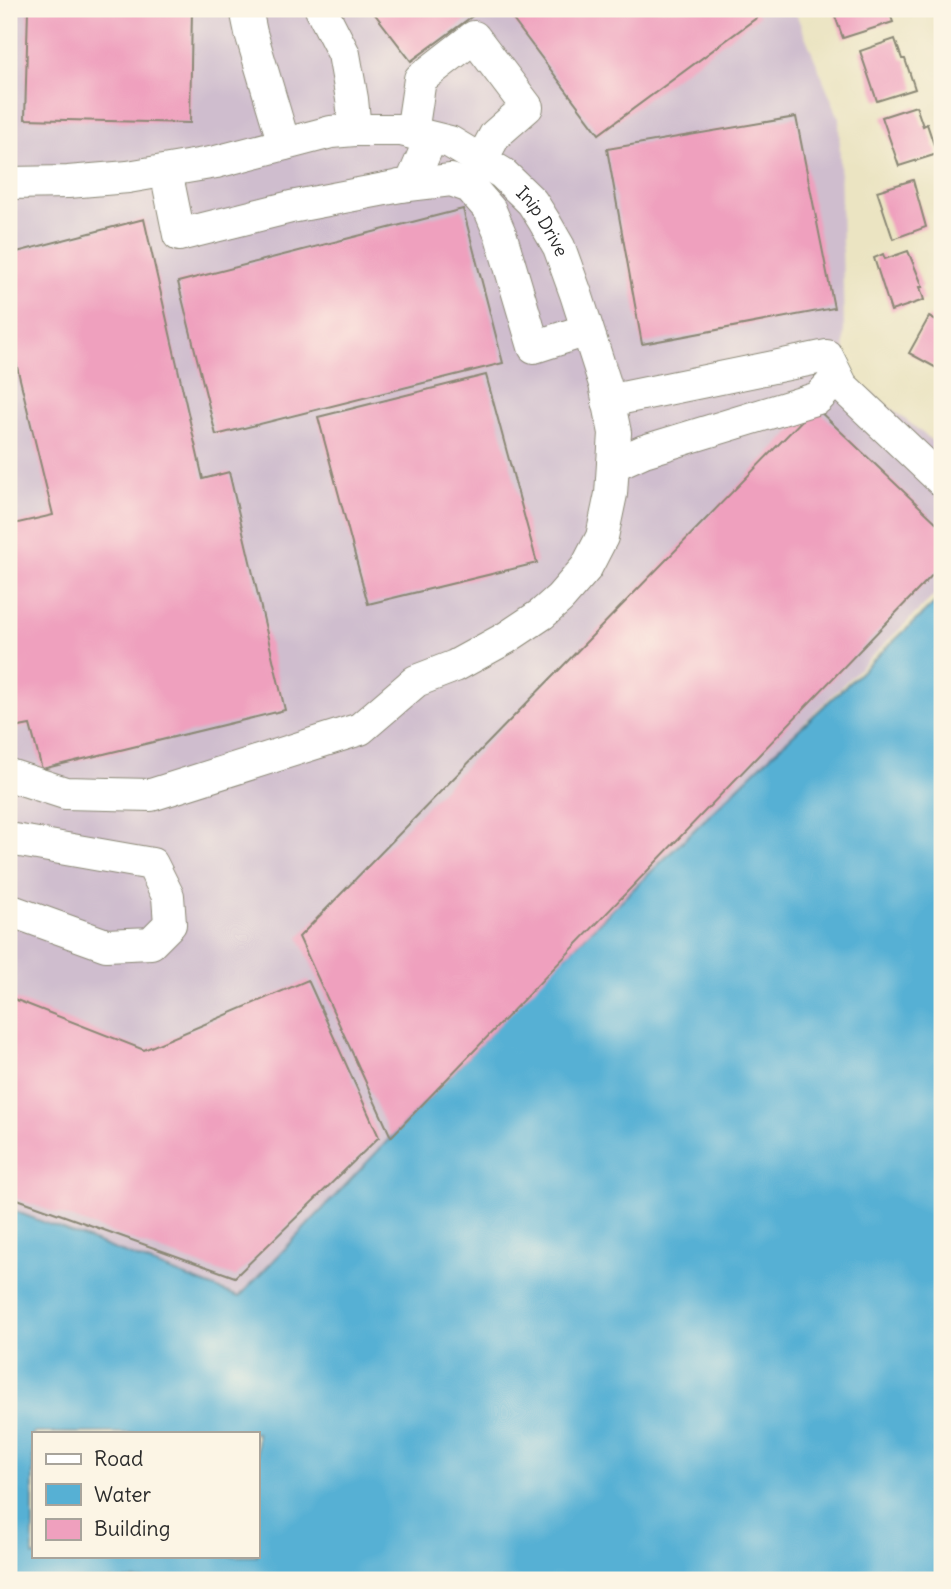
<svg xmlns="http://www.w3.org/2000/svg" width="951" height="1589" viewBox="0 0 951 1589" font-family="Delius,sans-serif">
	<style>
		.industrial { fill: #cfbdce }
		.water { fill: #56b0d4; stroke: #406e80; stroke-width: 2; fill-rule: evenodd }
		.building { fill: #efa0be }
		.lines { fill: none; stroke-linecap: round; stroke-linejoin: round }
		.minor-casing { stroke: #8b8876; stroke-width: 34 }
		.minor { stroke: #fff; stroke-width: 32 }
		.labels { text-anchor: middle; stroke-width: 6; stroke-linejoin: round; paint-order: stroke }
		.street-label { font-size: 18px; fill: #2b2b2b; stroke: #fcf5e5 }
	</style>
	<rect width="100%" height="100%" fill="#fcf5e5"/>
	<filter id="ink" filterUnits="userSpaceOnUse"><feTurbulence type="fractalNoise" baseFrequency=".0143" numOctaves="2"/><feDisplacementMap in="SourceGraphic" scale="14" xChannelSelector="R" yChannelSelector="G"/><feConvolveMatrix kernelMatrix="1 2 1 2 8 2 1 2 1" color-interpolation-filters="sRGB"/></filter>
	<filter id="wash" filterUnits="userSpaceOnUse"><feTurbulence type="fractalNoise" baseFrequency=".00686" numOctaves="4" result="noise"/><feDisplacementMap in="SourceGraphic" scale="28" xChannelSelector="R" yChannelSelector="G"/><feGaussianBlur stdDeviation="1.57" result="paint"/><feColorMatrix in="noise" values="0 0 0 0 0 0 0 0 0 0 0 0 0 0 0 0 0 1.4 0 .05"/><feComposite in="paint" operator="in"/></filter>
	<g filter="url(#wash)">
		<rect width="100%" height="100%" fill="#ebe4c2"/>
		<path class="industrial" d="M9,9H794L839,118L845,371L942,449V588L548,972L239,1297L9,1209Z"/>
		<path class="water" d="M942,596V1580H9V1209L239,1297L548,972L767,759ZM33,1433H257V1556H33Z"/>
		<g id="blocks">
			<path class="building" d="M28,9H192L190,123L25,119Z
				M371,9H482L411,61Z
				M505,9H753L759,16L599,134Z
				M836,9H888L893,22L843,38L835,16L838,15Z
				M895,39L902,59H905L915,89L877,101L860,51Z
				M916,106L923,126L927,124L937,154L899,166L882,117Z
				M796,117L834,308L642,344L607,149Z
				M913,180L926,227L893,239L877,191Z
				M463,209L503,363L216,435L178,282Z
				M144,219L203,479L229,472L285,710L42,769L30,725L9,729V525L53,515L9,334V254Z
				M908,251L923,287H920L924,300L891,311L874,258L883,254L885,259Z
				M929,317L942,324V371L909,353Z
				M486,375L537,563L368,604L318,417Z
				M815,407L942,528V565L391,1137L299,937Z
				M308,980L379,1137L235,1277L9,1196V997L144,1050Z"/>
		</g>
	</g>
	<g filter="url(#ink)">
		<use href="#blocks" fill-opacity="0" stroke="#8b8876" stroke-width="2"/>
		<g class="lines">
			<defs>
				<g id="minor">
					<path d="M246,9L251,33L284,144"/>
					<path d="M321,9L344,54L352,99L355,130"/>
					<path d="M412,133L420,79L474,37L527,107L495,135L481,161"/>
					<path d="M166,171L179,235L291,207L411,184L431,138"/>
					<path id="s1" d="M9,183L68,182L128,177L216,162L331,132L355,130H401L450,142L502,173L532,202L544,221L559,247L576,294L605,384L615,433L611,494L602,537L586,568L560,598L542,614L506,638L455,666L416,681L360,729L151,795L65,793L9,775"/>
					<path d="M400,186L451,180L470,187L490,210L501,236L534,347L587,330"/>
					<path d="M608,401L827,356L842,386L942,481"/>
					<path d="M613,465L644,451L818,398L837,378"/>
					<path d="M9,839L152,864L168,896L170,924L151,943L106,945L9,910"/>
				</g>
			</defs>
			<use href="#minor" class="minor-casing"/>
			<use href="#minor" class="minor"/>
		</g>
	</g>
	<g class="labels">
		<g class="street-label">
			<text dy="6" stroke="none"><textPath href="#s1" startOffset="572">Inip Drive</textPath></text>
		</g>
	</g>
	<rect width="951" height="1589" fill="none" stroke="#fcf5e5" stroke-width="35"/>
	<rect x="32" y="1432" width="228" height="126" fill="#fcf5e5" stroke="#a8a49b" stroke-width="2"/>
	<rect x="46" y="1454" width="35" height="10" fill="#ffffff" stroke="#a8a49b" stroke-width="2"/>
	<text x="94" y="1466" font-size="21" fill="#2b2b2b">Road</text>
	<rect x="46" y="1484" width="35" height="21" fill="#56b0d4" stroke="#a8a49b" stroke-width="2"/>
	<text x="94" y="1502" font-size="21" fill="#2b2b2b">Water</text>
	<rect x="46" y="1519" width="35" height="21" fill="#efa0be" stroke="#a8a49b" stroke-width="2"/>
	<text x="94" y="1536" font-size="21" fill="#2b2b2b">Building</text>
</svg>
